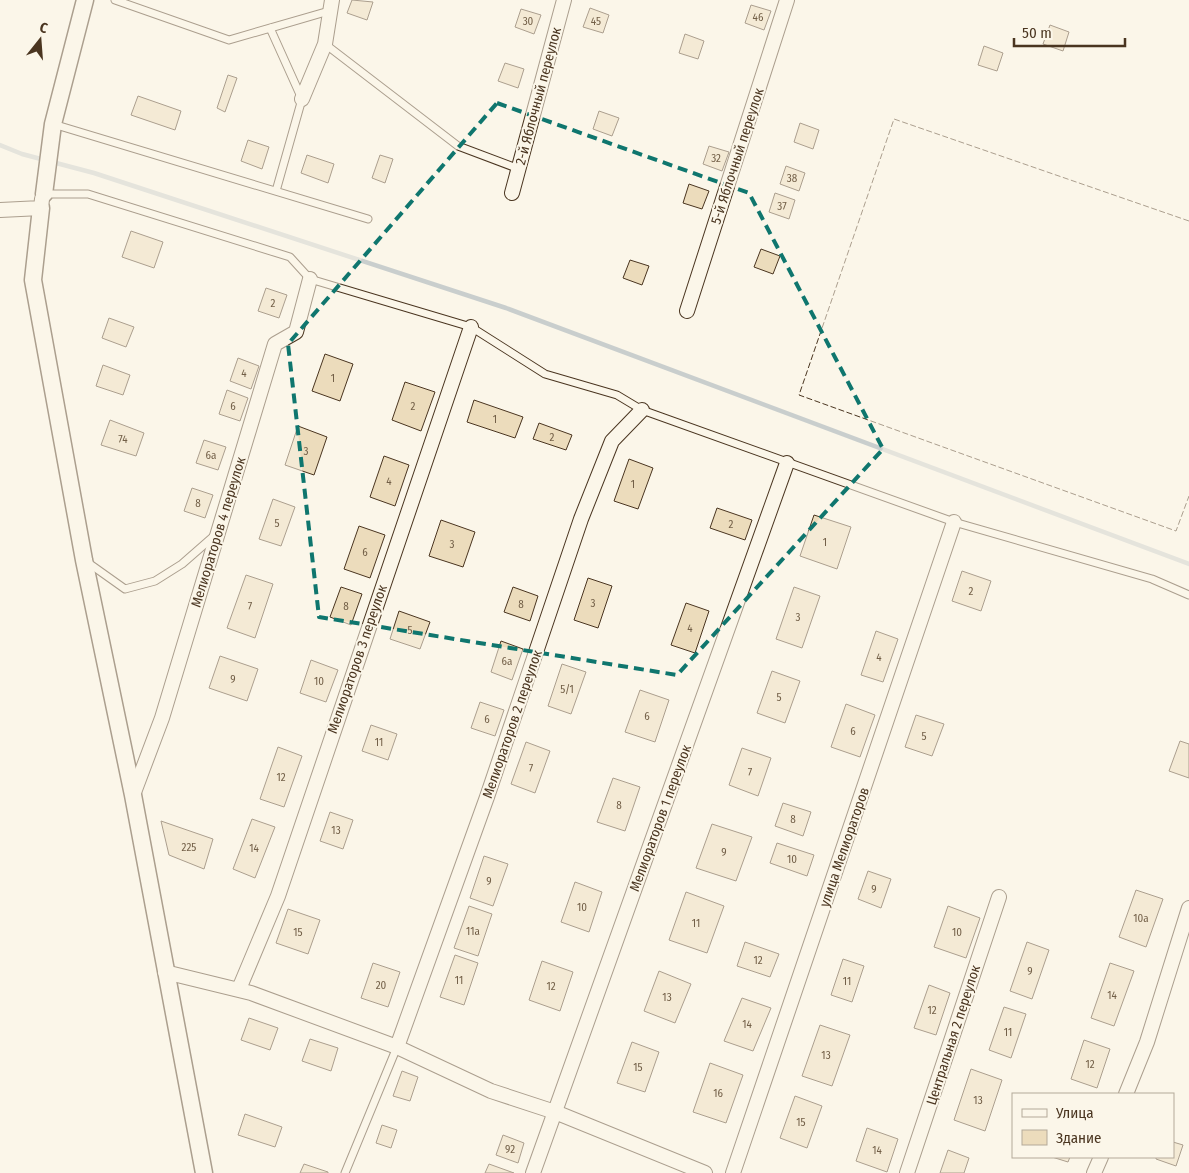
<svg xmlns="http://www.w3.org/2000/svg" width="1189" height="1173" viewBox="0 0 1189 1173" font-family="'Fira Sans Condensed',sans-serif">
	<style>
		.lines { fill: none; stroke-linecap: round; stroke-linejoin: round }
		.stream { stroke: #c9cecd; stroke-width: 4.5 }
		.building { fill: #ecdcbc; stroke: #4a3520 }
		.service-casing { stroke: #4a3520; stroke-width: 9 }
		.minor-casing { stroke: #4a3520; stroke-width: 16 }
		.tertiary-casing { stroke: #4a3520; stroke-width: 19 }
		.service { stroke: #fbf6e9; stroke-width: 7 }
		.minor { stroke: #fbf6e9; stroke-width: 14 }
		.tertiary { stroke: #fbf6e9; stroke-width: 16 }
		.fence { stroke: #4a3520; stroke-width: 1; stroke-dasharray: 6 2.5; stroke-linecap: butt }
		.marked { fill: none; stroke: #0f766e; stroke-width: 4; stroke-dasharray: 10 6; stroke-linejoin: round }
		.labels { text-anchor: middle; stroke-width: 4; stroke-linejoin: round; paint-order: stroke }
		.number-label { font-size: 11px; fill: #725f47 }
		.street-label { font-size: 14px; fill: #4a3520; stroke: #fbf6e9 }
	</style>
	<rect width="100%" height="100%" fill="#fbf6e9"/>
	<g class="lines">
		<path class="stream" d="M0,145L22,154L94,173L506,308L1189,564"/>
	</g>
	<path class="building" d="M352,0L373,2L367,20L347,13Z
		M751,5L771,11L764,30L745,23Z
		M590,8L609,15L603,33L583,27Z
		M521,9L541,15L534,34L515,27Z
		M1050,25L1069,32L1063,51L1043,44Z
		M685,34L704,41L698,59L679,53Z
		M984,46L1003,53L997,71L978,65Z
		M505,63L524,69L518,88L498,81Z
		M228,75L237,78L225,112L217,108Z
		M138,96L181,111L175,130L131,115Z
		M599,111L619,118L612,136L593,129Z
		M800,123L819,130L813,149L794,142Z
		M248,140L269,147L262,169L241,161Z
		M709,146L729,152L722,171L703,164Z
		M307,155L334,164L328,183L301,173Z
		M380,155L393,159L385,183L372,178Z
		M786,166L805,173L799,191L780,184Z
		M689,184L709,191L702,209L683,203Z
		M775,193L795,200L789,219L769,212Z
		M131,231L163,242L154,268L122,257Z
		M761,249L780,256L773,274L754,267Z
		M630,260L649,266L642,285L623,278Z
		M266,288L287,295L279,318L258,311Z
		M109,318L134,327L126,347L102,338Z
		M325,354L353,364L340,401L312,391Z
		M238,358L259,366L251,389L230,381Z
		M103,365L130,375L123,395L96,386Z
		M405,382L435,392L421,431L392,420Z
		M227,390L248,398L240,421L219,414Z
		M474,400L523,417L515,438L467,422Z
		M110,420L144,433L136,456L101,445Z
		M539,423L572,435L566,450L533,439Z
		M298,426L327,437L314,475L285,465Z
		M204,440L226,447L218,470L196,463Z
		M384,456L409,465L395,506L370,497Z
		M629,459L653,468L638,509L614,501Z
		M192,488L213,495L205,518L184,511Z
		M273,499L295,507L281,546L259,539Z
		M717,508L752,520L745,540L710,528Z
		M814,515L851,527L837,569L800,556Z
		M441,520L475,532L463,567L429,556Z
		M359,526L385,535L370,578L344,569Z
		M962,571L991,581L981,611L952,601Z
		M246,575L273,584L255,638L227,628Z
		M588,578L612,586L598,628L574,620Z
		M341,587L362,594L351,625L330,617Z
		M513,587L538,596L530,621L504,612Z
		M794,587L820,596L802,648L776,639Z
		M686,603L709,611L695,653L671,645Z
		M399,611L430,622L420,649L390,639Z
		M876,631L898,639L883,682L861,675Z
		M501,641L523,649L512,680L491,672Z
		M220,656L258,669L247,701L209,688Z
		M311,660L338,670L326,702L300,693Z
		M562,664L586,672L571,714L548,706Z
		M772,671L800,681L785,723L757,713Z
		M640,690L669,700L655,742L625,732Z
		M480,702L504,710L495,736L471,728Z
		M846,704L875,715L860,757L831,747Z
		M916,715L944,724L932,756L905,747Z
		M371,725L397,734L388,760L362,751Z
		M1180,741L1189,744V778L1169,771Z
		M526,742L550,751L535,793L511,784Z
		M278,747L302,756L284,807L260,799Z
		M742,748L771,758L758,796L729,785Z
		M613,778L640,787L625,831L597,822Z
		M783,803L811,812L803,836L775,826Z
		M330,812L353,820L343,849L320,841Z
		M252,819L275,827L255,878L233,869Z
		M161,821L213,839L204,869L169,855Z
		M712,824L752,837L736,881L696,868Z
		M777,843L814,855L807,876L770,863Z
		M484,856L508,864L493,906L470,898Z
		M868,871L891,879L881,908L858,899Z
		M575,882L602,892L589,932L561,922Z
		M1136,890L1163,899L1146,947L1119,937Z
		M686,892L724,906L707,953L669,940Z
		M469,906L492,914L478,956L454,948Z
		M948,906L980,918L966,958L934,947Z
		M288,909L320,920L308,954L276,943Z
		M745,942L779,954L770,977L737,966Z
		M1027,942L1049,950L1032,999L1010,991Z
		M455,955L478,963L464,1005L440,997Z
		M843,959L864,966L852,1002L831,995Z
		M542,961L573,972L560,1011L529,1000Z
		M373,963L400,972L388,1007L361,998Z
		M1110,963L1134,971L1114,1026L1091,1018Z
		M659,971L691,984L675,1023L644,1011Z
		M929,985L950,993L936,1035L914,1028Z
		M742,998L771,1008L753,1051L724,1041Z
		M1004,1007L1026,1014L1011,1058L989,1050Z
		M249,1018L278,1028L270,1050L241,1040Z
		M820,1025L850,1035L832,1086L802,1076Z
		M310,1039L338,1048L331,1071L302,1061Z
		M1084,1040L1110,1049L1097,1088L1071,1079Z
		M632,1042L659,1052L645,1092L617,1083Z
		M710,1063L743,1075L726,1123L693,1112Z
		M971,1069L1002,1080L985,1131L954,1120Z
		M402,1071L418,1077L410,1101L393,1096Z
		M795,1096L822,1106L807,1148L780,1138Z
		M245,1114L282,1127L275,1147L238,1135Z
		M382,1125L397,1130L391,1148L376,1143Z
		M867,1128L898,1139L887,1172L856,1161Z
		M503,1135L524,1143L518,1163L496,1155Z
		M1173,1142L1183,1145L1176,1166L1156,1159V1157H1173Z
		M948,1150L969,1158L964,1173H940Z
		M1052,1157H1070L1068,1162Z
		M304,1164L328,1172V1173H300Z
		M489,1164L514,1173H485Z"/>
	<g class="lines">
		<defs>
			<path id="service" d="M115,0L229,40L329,11
				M270,28L302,99L276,191
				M325,44L458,146L519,169
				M53,124L368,219
				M45,194H88L290,257L310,279L471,327L545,374L617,395L642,410L954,522L1152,579L1189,595
				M87,562L125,589L155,581L182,564L214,536
				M345,1173L397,1047"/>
			<path id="minor" d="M302,99L325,44L332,0
				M512,193L564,0
				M0,210L41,208L42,199
				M687,311L787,0
				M133,795L162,718L275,344L296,332L310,279
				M165,972L251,993L397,1047L491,1091L555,1112L705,1173
				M239,989L278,896L471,327
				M397,1047L487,797L581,519L612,441L642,410
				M1126,1094L1147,1042L1189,908
				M533,1173L787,463
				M733,1173L954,522
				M907,1173L999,897
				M1094,1173L1101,1157"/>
			<path id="tertiary" d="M44,194L53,124L85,0
				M41,208L33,280L84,560L133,795L204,1173"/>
		</defs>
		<use href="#service" class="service-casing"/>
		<use href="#minor" class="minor-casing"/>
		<use href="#tertiary" class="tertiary-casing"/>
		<use href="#service" class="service"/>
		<use href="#minor" class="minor"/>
		<use href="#tertiary" class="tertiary"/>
		<path class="fence" d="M1189,221L894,119L799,395L1176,531L1189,496"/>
	</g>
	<path d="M0 0H1189V1173H0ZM497,103L749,193L883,449L677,675L319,617L288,344Z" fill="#fbf6e9" fill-opacity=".55" fill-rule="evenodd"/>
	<path class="marked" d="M497,103L749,193L883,449L677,675L319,617L288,344Z"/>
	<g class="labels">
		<g class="number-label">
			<text x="758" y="21">46</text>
			<text x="528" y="25">30</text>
			<text x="596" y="25">45</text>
			<text x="716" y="162">32</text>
			<text x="792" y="182">38</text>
			<text x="782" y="210">37</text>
			<text x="273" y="307">2</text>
			<text x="244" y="377">4</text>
			<text x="333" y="382">1</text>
			<text x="233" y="410">6</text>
			<text x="413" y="410">2</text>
			<text x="495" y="423">1</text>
			<text x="552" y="441">2</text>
			<text x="123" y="443">74</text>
			<text x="306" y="455">3</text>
			<text x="211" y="459">6а</text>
			<text x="389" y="485">4</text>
			<text x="633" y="488">1</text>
			<text x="198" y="507">8</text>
			<text x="277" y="527">5</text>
			<text x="731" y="528">2</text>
			<text x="825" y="546">1</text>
			<text x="452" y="548">3</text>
			<text x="365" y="556">6</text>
			<text x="971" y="595">2</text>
			<text x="593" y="607">3</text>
			<text x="521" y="608">8</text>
			<text x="250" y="610">7</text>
			<text x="346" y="610">8</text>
			<text x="798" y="621">3</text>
			<text x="690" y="632">4</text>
			<text x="410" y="634">5</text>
			<text x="879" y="661">4</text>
			<text x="507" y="665">6а</text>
			<text x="233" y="683">9</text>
			<text x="319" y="685">10</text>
			<text x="567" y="693">5/1</text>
			<text x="779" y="701">5</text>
			<text x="647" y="720">6</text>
			<text x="487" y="723">6</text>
			<text x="853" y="735">6</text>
			<text x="924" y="740">5</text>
			<text x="379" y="746">11</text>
			<text x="531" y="772">7</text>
			<text x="750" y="776">7</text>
			<text x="281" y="781">12</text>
			<text x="619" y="809">8</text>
			<text x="793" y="823">8</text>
			<text x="336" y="834">13</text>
			<text x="189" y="851">225</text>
			<text x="254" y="852">14</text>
			<text x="724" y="856">9</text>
			<text x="792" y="863">10</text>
			<text x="489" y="885">9</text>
			<text x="874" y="893">9</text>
			<text x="582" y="911">10</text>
			<text x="1141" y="922">10а</text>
			<text x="696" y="927">11</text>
			<text x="473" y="935">11а</text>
			<text x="298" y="936">15</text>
			<text x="957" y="936">10</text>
			<text x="758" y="964">12</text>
			<text x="1030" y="975">9</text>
			<text x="459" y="984">11</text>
			<text x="847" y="985">11</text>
			<text x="381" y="989">20</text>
			<text x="551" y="990">12</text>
			<text x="1112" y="999">14</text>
			<text x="667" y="1001">13</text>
			<text x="932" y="1014">12</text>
			<text x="747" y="1028">14</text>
			<text x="1008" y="1036">11</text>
			<text x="826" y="1059">13</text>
			<text x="1090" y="1068">12</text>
			<text x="638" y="1071">15</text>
			<text x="718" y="1097">16</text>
			<text x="978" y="1104">13</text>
			<text x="801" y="1126">15</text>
			<text x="510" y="1153">92</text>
			<text x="877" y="1154">14</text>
		</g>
		<g class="street-label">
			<text transform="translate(538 96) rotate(-75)" y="5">2-й Яблочный переулок</text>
			<text transform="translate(737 156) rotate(-72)" y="5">5-й Яблочный переулок</text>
			<text transform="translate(218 532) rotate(-73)" y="5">Мелиораторов 4 переулок</text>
			<text transform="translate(357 659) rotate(-71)" y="5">Мелиораторов 3 переулок</text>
			<text transform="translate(512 724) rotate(-71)" y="5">Мелиораторов 2 переулок</text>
			<text transform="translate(660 818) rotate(-70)" y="5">Мелиораторов 1 переулок</text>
			<text transform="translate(844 847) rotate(-71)" y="5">улица Мелиораторов</text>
			<text transform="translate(953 1035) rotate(-72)" y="5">Центральная 2 переулок</text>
		</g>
	</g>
	<rect x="1012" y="1093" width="162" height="65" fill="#fbf6e9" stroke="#b4a999"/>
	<rect x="1022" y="1109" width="25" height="8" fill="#fbf6e9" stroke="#b4a999"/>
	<text x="1056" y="1118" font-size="15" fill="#4a3520">Улица</text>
	<rect x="1022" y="1130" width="25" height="15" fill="#ecdcbc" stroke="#b4a999"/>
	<text x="1056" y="1143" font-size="15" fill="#4a3520">Здание</text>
	<g transform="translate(40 40) rotate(17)" stroke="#fbf6e9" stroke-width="4" paint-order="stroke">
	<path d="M0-4L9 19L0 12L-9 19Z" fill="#4a3520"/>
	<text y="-8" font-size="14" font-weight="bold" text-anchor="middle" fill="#4a3520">С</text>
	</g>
	<path d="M1014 38v8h111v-8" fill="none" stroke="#4a3520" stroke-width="2.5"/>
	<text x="1022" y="38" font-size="15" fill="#4a3520" stroke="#fbf6e9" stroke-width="4" paint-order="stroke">50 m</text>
</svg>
